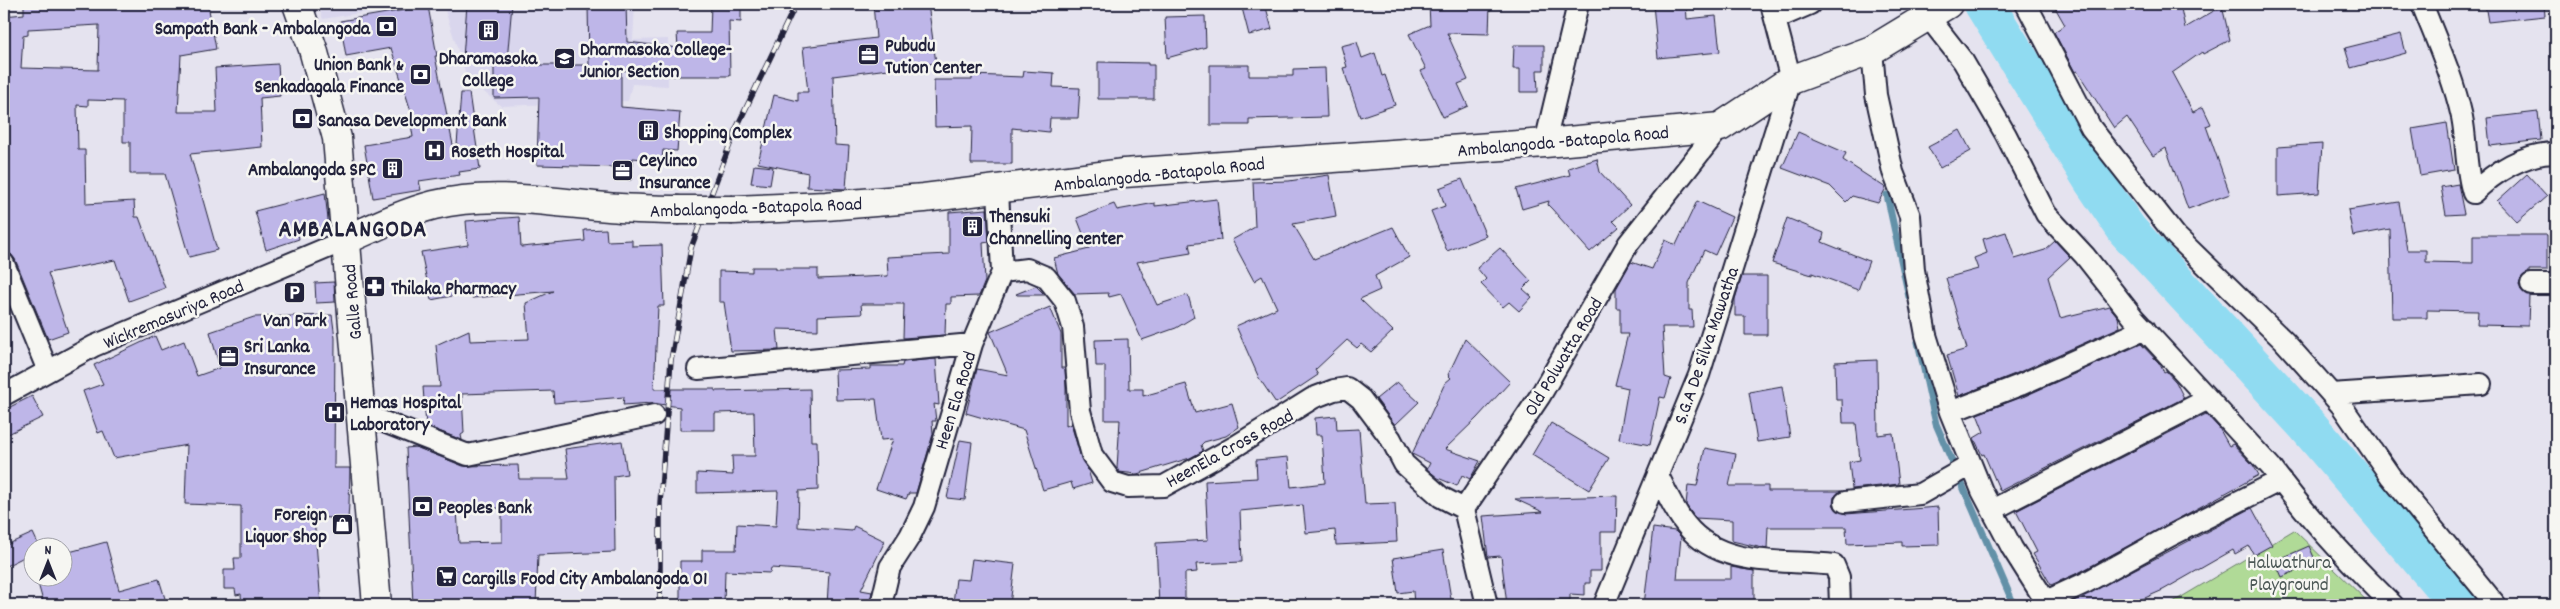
<svg xmlns="http://www.w3.org/2000/svg" width="2560" height="609" viewBox="0 0 2560 609" font-family="Dekko,sans-serif">
	<style>
		.built { fill: #d9d6ed }
		.green { fill: #b0da97; stroke: #697e69 }
		.lines { fill: none; stroke-linecap: round; stroke-linejoin: round }
		.stream { stroke: #6491a8; stroke-width: 7 }
		.river { stroke: #90dbf1; stroke-width: 40 }
		.building { fill: #beb6e8; stroke: #22223b; fill-rule: evenodd }
		.street-casing { stroke: #22223b; stroke-width: 24 }
		.secondary-casing { stroke: #22223b; stroke-width: 31 }
		.highway-casing { stroke: #22223b; stroke-width: 31 }
		.street { stroke: #f6f6f2; stroke-width: 20 }
		.secondary { stroke: #f6f6f2; stroke-width: 28 }
		.highway { stroke: #f6f6f2; stroke-width: 28 }
		.rail-casing { stroke: #22223b; stroke-width: 5.5 }
		.rail { stroke: #f6f6f2; stroke-width: 4; stroke-dasharray: 11; stroke-linecap: butt }
		.secondary-bridge-casing { stroke: #22223b; stroke-width: 31; stroke-linecap: butt }
		.secondary-bridge { stroke: #f6f6f2; stroke-width: 28 }
		.labels { text-anchor: middle; stroke-width: 5; stroke-linejoin: round; paint-order: stroke }
		.poi-label { font-size: 19px; font-weight: bold; fill: #22223b; stroke: #f6f6f2; text-anchor: start }
		.street-label { font-size: 19px; fill: #22223b; stroke: #f6f6f2 }
		.park-label { font-size: 19px; fill: #4d5957; stroke: #f6f6f2 }
		.district-label { font-size: 24px; font-weight: bold; letter-spacing: 1px; fill: #22223b; stroke: #f6f6f2 }
	</style>
	<rect width="100%" height="100%" fill="#e5e3ef"/>
	<filter id="ink" filterUnits="userSpaceOnUse"><feTurbulence type="fractalNoise" baseFrequency=".02" numOctaves="2"/><feDisplacementMap in="SourceGraphic" scale="10" xChannelSelector="R" yChannelSelector="G"/><feConvolveMatrix kernelMatrix="1 2 1 2 8 2 1 2 1" color-interpolation-filters="sRGB"/></filter>
	<g filter="url(#ink)">
		<path class="built" d="M317,4H415L323,19Z
			M443,4H635L633,40L668,39V86L632,84L628,101L501,106L467,78Z"/>
		<path class="green" d="M2294,530L2371,605H2168Z"/>
		<g class="lines">
			<path class="stream" d="M1887,195L1909,297
				M1918,342L1936,424L2014,605"/>
			<path class="river" d="M1984,4L2093,180L2127,230L2307,425L2460,605"/>
		</g>
		<path class="building" d="M24,4H208L216,49L181,55L178,112H217L215,68L278,64L280,96L260,98L262,147L190,154L217,250L189,257L165,174H130V142H123V101L88,100V106L77,105L78,150H85L86,204L134,201L135,217H139L165,288L129,301L115,260L48,273L68,332L48,339L15,259L11,254L4,252V16L24,14ZM99,25L98,70L21,68L23,36L28,35V29Z
			M467,4H512L507,61L463,58Z
			M588,4H626L627,42L678,48L677,33H710L711,4H741V22L729,21L730,76H672L621,70V107L680,112L677,151L663,150L662,161L633,158L631,180L614,178L615,167L537,165L539,97L494,98V65H589Z
			M873,4H928L936,63L833,76L835,145L849,146L846,189L807,187L808,173L758,163L774,95L798,101V92H808L803,47L876,38Z
			M1241,4H1265L1272,29L1249,35Z
			M1429,4H1490L1489,34L1447,33L1468,80L1458,84L1468,106L1443,117L1421,71L1426,69L1409,34L1430,25Z
			M1653,4H1686L1687,19L1716,16L1720,52L1658,58Z
			M2053,4H2180L2185,28L2222,6L2230,40L2203,54L2202,52L2172,73L2193,112L2203,107L2211,124L2206,126L2230,194L2188,209L2166,148L2153,156L2127,117L2114,128L2077,71L2075,72L2054,32L2065,25Z
			M2485,4H2544L2545,16L2488,22Z
			M428,6L437,56H435L453,145H457L461,93H469L480,169L459,172L460,175L419,181L421,190L373,198L364,145L413,137L411,124H415L391,48L346,56L340,21Z
			M1205,16L1206,47L1167,58L1165,17Z
			M2401,34L2406,53L2351,68L2345,48Z
			M1357,42L1362,58L1375,53L1382,76L1385,75L1395,105L1360,117L1343,68L1347,67L1341,46Z
			M1514,45H1544V70H1537L1538,92H1520V69H1513Z
			M1098,62L1148,63V65H1154V99H1098Z
			M1210,65H1249V76H1293V69L1325,68L1327,117L1249,119V125H1210Z
			M1024,71L1054,73L1053,87L1080,88L1078,118H1050L1049,132L1012,128V164H971L972,126L935,127L934,80H972V75L1023,77Z
			M2538,112L2541,140L2490,146L2487,118Z
			M2447,123L2454,170L2420,176L2412,129Z
			M1960,130L1971,151L1940,168L1928,147Z
			M1798,132L1846,153L1843,160L1886,188L1878,203L1852,196L1846,202L1830,186L1782,168Z
			M2322,144L2319,193L2278,196V147Z
			M1597,159L1600,172L1630,205L1613,221L1619,227L1590,252L1552,209L1548,205L1549,201L1522,209L1516,189L1570,175L1568,168Z
			M754,165L773,167L770,185L751,183Z
			M2527,174L2547,196L2517,222L2497,201Z
			M1329,175L1336,216L1293,224L1314,259L1393,227L1409,257L1375,276L1380,290L1360,299L1393,331L1371,352L1361,344L1357,348L1347,340L1315,370L1318,375L1276,403L1259,378L1236,326L1277,308L1262,276L1254,281L1232,240L1255,227L1253,182L1289,181Z
			M1462,179L1486,236L1447,251L1431,211L1445,206L1439,188Z
			M2458,184L2464,214L2446,215L2441,187Z
			M325,193L329,228L298,234L299,239L266,250L255,211Z
			M1217,199L1221,240L1189,244L1191,253L1137,262L1157,305L1188,295L1194,317L1176,328L1142,340L1121,294L1109,297L1108,293L1075,294L1058,274L1054,258L1089,249L1077,218L1114,204L1117,210L1155,203V206Z
			M1697,201L1732,217L1715,255L1704,250L1689,283V310H1692L1693,327H1662L1665,377L1671,379L1665,398L1660,397L1650,445L1619,439L1628,388L1615,385L1628,334H1620V308H1616V289L1631,262L1652,269L1665,240L1676,245Z
			M2399,202L2407,250H2426V262L2473,263V235H2547V270H2529V273L2521,278L2519,284L2521,290L2529,295L2528,326L2477,325L2478,311L2427,310V318H2392L2390,229L2353,236L2348,210Z
			M987,209L989,242L983,243L985,281L979,296L951,297V304H946L945,335L903,338L904,304H861L862,314L818,316V330L777,329L779,350L731,351L724,302H719V271L752,272V267H776V269H818V279L888,276L887,257L949,254V212Z
			M519,217L521,247L585,241L584,230L606,229L607,241L632,240V246L662,245L664,306H658L654,389H715V391L810,389L811,441H817L818,490L799,491L798,527L852,531L854,526L885,541L861,590L872,592L869,605H827L829,572L771,568L770,573L725,571L724,604H680V561H702V550H736L737,524L776,526L778,491L697,493V473L733,475L732,456H755L754,412L715,413V430H680V407L652,403L623,405L624,397L554,403L553,391L462,394L464,433L461,435L462,440L426,426L423,387H440L436,345L469,330L470,341L529,339L526,303L553,291L472,298V292L431,300L421,252L468,245L466,221Z
			M1787,218L1824,233L1822,242L1869,261L1858,290L1812,273V275L1772,263Z
			M2006,232L2015,259L2045,250L2055,241L2070,257L2048,277L2060,318L2109,306L2118,317L2120,327L2015,374L1959,396L1947,355L1967,349L1946,278L1978,269L1974,258L1987,253L1983,239Z
			M1500,248L1531,281L1523,289L1532,297L1519,311L1509,302L1503,307L1481,284L1486,279L1477,268Z
			M1742,276H1767V335H1745V316H1735V299Z
			M334,282L335,302L316,303L315,283Z
			M1036,286L1045,295H1017L1016,294Z
			M1050,307L1061,334V368H1065L1066,389V426L1071,424L1081,458L1088,470L1092,483L1073,489L1071,482L1043,490L1024,430L966,413L977,369L1008,375L990,332Z
			M332,315L335,338L334,468H350L349,504L348,519L314,517L321,605H242L241,594L236,595L235,589H224V570H235L234,558H241V506L185,504L187,445L114,458L103,431L98,433L83,391L103,384L94,365L155,336L161,350L184,341L197,376L220,368L210,332L254,317Z
			M1128,339L1129,389H1143V396L1186,384L1195,413L1232,403L1239,427L1226,436L1204,442L1201,445L1203,451L1190,458L1137,474L1119,472L1117,468L1120,420H1105V366H1096L1095,340Z
			M1465,339L1510,382L1477,418L1445,449L1480,461L1470,479L1462,475L1457,486L1438,478L1427,469L1430,463L1412,454L1445,383L1451,378L1448,375Z
			M2141,344L2159,363L2164,372L2166,371L2176,382L2184,398L2000,491L1984,454L1982,455L1974,438L1984,432L1977,414L2025,396Z
			M936,359L939,405L934,404L936,421H932L933,434L916,493H909L906,499L876,489L893,439L881,440L876,399L836,400L835,370L871,369V366H902L903,362Z
			M1877,360L1878,435L1893,433L1899,484L1852,489L1849,462L1860,460L1856,423H1843L1842,400H1836L1835,362Z
			M1397,382L1419,402L1395,425L1376,399Z
			M1782,386L1790,437L1757,442L1749,392Z
			M32,396L43,417L4,436V410Z
			M2206,414L2219,428L2229,446L2233,444L2253,465L2259,475L2080,572L2051,585L2033,554L2037,552L2016,511Z
			M1336,416L1337,430L1359,429L1365,504L1395,503L1397,542L1336,545L1335,530L1306,533L1303,505L1240,511L1242,562L1196,564L1197,572L1185,573V605H1159L1156,543L1208,540L1205,481L1257,478L1256,460L1288,457L1291,487L1325,483L1322,435H1316L1315,418Z
			M1551,423L1609,458L1589,490L1532,455Z
			M960,440L972,442L965,500L947,498Z
			M622,441L627,474L614,476L615,552L538,555L536,605H413L406,448L416,447L463,466L518,465L519,479H569L565,449ZM502,508V542L459,543L457,509Z
			M1705,448L1736,454L1729,486H1768V491H1842L1834,497L1833,504L1836,509L1846,514L1938,507L1939,545L1902,546V542L1847,544L1846,527H1768L1767,549L1732,541V520L1695,518L1686,505L1688,485L1697,486Z
			M1617,496L1616,532H1601V571H1590V583H1585V595L1570,594V600H1537L1538,603L1507,605L1501,556L1488,557L1483,516L1543,512L1515,499Z
			M2252,508L2272,545L2254,555L2249,546L2235,554L2233,550L2163,590L2129,605L2068,604Z
			M1653,528L1675,531L1681,537L1677,579H1731V567L1754,571V605H1644Z
			M33,533L39,546H32V553L4,567V546Z
			M106,542L119,590L159,579L167,605H44L36,576H62V554Z
			M2309,546L2316,562L2282,577L2275,561Z
			M1443,550L1452,605H1414L1413,591L1398,593L1393,558Z
			M972,559L1015,564L1010,605L953,603L956,579L969,580Z"/>
		<g class="lines">
			<defs>
				<path id="street" d="M2026,4L2091,128L2176,236L2284,341L2341,405L2391,477L2496,605
					M2422,4C2437,42 2453,77 2462,117C2467,142 2465,169 2473,193C2495,172 2524,153 2556,153
					M1927,15L1963,61L2006,135L2046,214L2085,256L2133,317L2271,467C2307,517 2350,563 2393,605
					M1775,19L1810,4
					M1872,50L1876,95L1893,172L1910,216L1914,270L1926,335L1950,412L1982,491L2012,548L2048,605
					M1545,143L1578,4
					M4,264L48,371
					M1002,272L1027,269L1046,277L1065,301L1073,327L1080,411L1092,455L1112,482L1128,487L1164,486L1236,446L1313,398L1334,390L1347,388L1361,399L1391,439L1404,464L1441,497L1464,509
					M2531,284H2556
					M698,369L972,344
					M2331,394L2481,384
					M4,395L94,346L346,240
					M1950,412L2020,385L2145,329
					M361,413L468,455L654,415
					M1658,475C1666,491 1674,511 1686,525C1721,569 1785,559 1834,565L1839,577L1840,605
					M1845,502L1920,494L1971,465
					M1992,510L2208,399
					M2046,601L2085,583L2170,536L2281,480
					M881,605L890,567L910,536L924,507L972,344L1002,272L998,190
					M1487,605L1464,509L1540,396L1628,244L1720,127
					M1604,605L1699,375L1791,80L1771,4"/>
				<path id="secondary" d="M733,210L826,206L924,198L1124,173L1545,143L1720,127L1791,80L1872,50L1948,4
					M346,240C375,227 403,213 434,205C496,190 559,204 620,208C639,209 658,210 677,210"/>
				<path id="highway" d="M297,4L313,49L337,138L377,605"/>
			</defs>
			<use href="#street" class="street-casing"/>
			<use href="#secondary" class="secondary-casing"/>
			<use href="#highway" class="highway-casing"/>
			<use href="#street" class="street"/>
			<use href="#secondary" class="secondary"/>
			<use href="#highway" class="highway"/>
			<defs>
				<path id="rail" d="M660,605V503L671,360L691,248L735,131L796,4"/>
			</defs>
			<use href="#rail" class="rail-casing"/>
			<use href="#rail" class="rail"/>
			<defs>
				<path id="secondary-bridge" d="M677,210H733"/>
			</defs>
			<use href="#secondary-bridge" class="secondary-bridge-casing"/>
			<use href="#secondary-bridge" class="secondary-bridge"/>
		</g>
	</g>
	<defs>
		<symbol id="bank-square" viewBox="-11 -11 22 22"><rect x="-9" y="-9" width="18" height="18" rx="4" fill="#22223b" stroke="#f6f6f2"/><path d="M-6-4H6V4H-6ZM0-2.3a2.3 2.3 0 1 0 0 4.6a2.3 2.3 0 1 0 0-4.6Z" fill="#fff"/></symbol>
		<symbol id="building-square" viewBox="-11 -11 22 22"><rect x="-9" y="-9" width="18" height="18" rx="4" fill="#22223b" stroke="#f6f6f2"/><path d="M-4-6H4V6H1V3H-1V6H-4ZM-2.5-4.3h1.7v1.8h-1.7ZM.8-4.3h1.7v1.8H.8ZM-2.5-1h1.7V.8h-1.7ZM.8-1h1.7V.8H.8Z" fill="#fff"/></symbol>
		<symbol id="office-square" viewBox="-11 -11 22 22"><rect x="-9" y="-9" width="18" height="18" rx="4" fill="#22223b" stroke="#f6f6f2"/><path d="M-6-3h4V-5.5h4V-3h4V5H-6ZM-1-4.5V-3h2v-1.5ZM-6 0V1H6V0Z" fill="#fff"/></symbol>
		<symbol id="school-square" viewBox="-11 -11 22 22"><rect x="-9" y="-9" width="18" height="18" rx="4" fill="#22223b" stroke="#f6f6f2"/><path d="M0-5L7-2L0 1L-7-2ZM-4 1L0 2.5L4 1V4Q0 6-4 4Z" fill="#fff"/></symbol>
		<symbol id="hospital-square" viewBox="-11 -11 22 22"><rect x="-9" y="-9" width="18" height="18" rx="4" fill="#22223b" stroke="#f6f6f2"/><path d="M-5-5h3v3.5h4V-5h3V5h-3V1.5h-4V5h-3Z" fill="#fff"/></symbol>
		<symbol id="pharmacy-square" viewBox="-11 -11 22 22"><rect x="-9" y="-9" width="18" height="18" rx="4" fill="#22223b" stroke="#f6f6f2"/><path d="M-2-6h4v4h4v4h-4v4h-4v-4h-4v-4h4Z" fill="#fff"/></symbol>
		<symbol id="parking-square" viewBox="-11 -11 22 22"><rect x="-9" y="-9" width="18" height="18" rx="4" fill="#22223b" stroke="#f6f6f2"/><path d="M-3.5-5.5H1a3.5 3.5 0 0 1 0 7H-1V5.5H-3.5ZM-1-3.4V-.6H.8a1.4 1.4 0 0 0 0-2.8Z" fill="#fff"/></symbol>
		<symbol id="shop-square" viewBox="-11 -11 22 22"><rect x="-9" y="-9" width="18" height="18" rx="4" fill="#22223b" stroke="#f6f6f2"/><path d="M-5-2.5h2.3a2.7 3.5 0 0 1 5.4 0H5L5.5 6h-11ZM-1.5-2.5h3a1.5 2.3 0 0 0-3 0Z" fill="#fff"/></symbol>
		<symbol id="supermarket-square" viewBox="-11 -11 22 22"><rect x="-9" y="-9" width="18" height="18" rx="4" fill="#22223b" stroke="#f6f6f2"/><path d="M-6-5.5h2.5l.6 2H6L4.5 2H-2.5L-4.4-4H-6ZM-1.5 3.2a1.3 1.3 0 1 0 .1 0ZM3 3.2a1.3 1.3 0 1 0 .1 0Z" fill="#fff"/></symbol>
	</defs>
	<g fill-rule="evenodd">
		<use href="#bank-square" x="374" y="14" width="25" height="25"/>
		<use href="#building-square" x="476" y="18" width="25" height="25"/>
		<use href="#office-square" x="856" y="42" width="25" height="25"/>
		<use href="#school-square" x="552" y="46" width="25" height="25"/>
		<use href="#bank-square" x="408" y="62" width="25" height="25"/>
		<use href="#bank-square" x="290" y="106" width="25" height="25"/>
		<use href="#building-square" x="636" y="118" width="25" height="25"/>
		<use href="#hospital-square" x="422" y="138" width="25" height="25"/>
		<use href="#building-square" x="380" y="156" width="25" height="25"/>
		<use href="#office-square" x="610" y="158" width="25" height="25"/>
		<use href="#building-square" x="960" y="214" width="25" height="25"/>
		<use href="#pharmacy-square" x="362" y="274" width="25" height="25"/>
		<use href="#parking-square" x="282" y="280" width="25" height="25"/>
		<use href="#office-square" x="216" y="344" width="25" height="25"/>
		<use href="#hospital-square" x="322" y="400" width="25" height="25"/>
		<use href="#bank-square" x="410" y="494" width="25" height="25"/>
		<use href="#shop-square" x="330" y="512" width="25" height="25"/>
		<use href="#supermarket-square" x="434" y="564" width="25" height="25"/>
	</g>
	<g class="labels">
		<g class="poi-label">
			<text x="370" y="34" text-anchor="end">Sampath Bank - Ambalangoda</text>
			<text x="885" y="51">Pubudu<tspan x="885" dy="22">Tution Center</tspan></text>
			<text x="580" y="55">Dharmasoka College-<tspan x="580" dy="22">Junior Section</tspan></text>
			<text x="488" y="64" text-anchor="middle">Dharamasoka<tspan x="488" dy="22">College</tspan></text>
			<text x="404" y="70" text-anchor="end">Union Bank &amp;<tspan x="404" dy="22">Senkadagala Finance</tspan></text>
			<text x="318" y="126">Sanasa Development Bank</text>
			<text x="664" y="138">Shopping Complex</text>
			<text x="451" y="157">Roseth Hospital</text>
			<text x="639" y="166">Ceylinco<tspan x="639" dy="22">Insurance</tspan></text>
			<text x="376" y="175" text-anchor="end">Ambalangoda SPC</text>
			<text x="989" y="222">Thensuki<tspan x="989" dy="22">Channelling center</tspan></text>
			<text x="391" y="294">Thilaka Pharmacy</text>
			<text x="295" y="326" text-anchor="middle">Van Park</text>
			<text x="244" y="352">Sri Lanka<tspan x="244" dy="22">Insurance</tspan></text>
			<text x="350" y="408">Hemas Hospital<tspan x="350" dy="22">Laboratory</tspan></text>
			<text x="438" y="513">Peoples Bank</text>
			<text x="327" y="520" text-anchor="end">Foreign<tspan x="327" dy="22">Liquor Shop</tspan></text>
			<text x="462" y="584">Cargills Food City Ambalangoda 01</text>
		</g>
		<g class="street-label">
			<text transform="translate(1563 140) rotate(-5)" y="7">Ambalangoda -Batapola Road</text>
			<text transform="translate(1159 173) rotate(-6)" y="7">Ambalangoda -Batapola Road</text>
			<text transform="translate(756 206) rotate(-2)" y="7">Ambalangoda -Batapola Road</text>
			<text transform="translate(351 302) rotate(-95)" y="7">Galle Road</text>
			<text transform="translate(173 313) rotate(-23)" y="7">Wickremasuriya Road</text>
			<text transform="translate(1705 345) rotate(-71)" y="7">S.G.A De Silva Mawatha</text>
			<text transform="translate(1562 356) rotate(-59)" y="7">Old Polwatta Road</text>
			<text transform="translate(954 400) rotate(-73)" y="7">Heen Ela Road</text>
			<text transform="translate(1229 447) rotate(-29)" y="7">HeenEla Cross Road</text>
		</g>
		<g class="park-label">
			<text x="2289" y="568">Halwathura<tspan x="2289" dy="22">Playground</tspan></text>
		</g>
		<g class="district-label">
			<text x="353" y="236">AMBALANGODA</text>
		</g>
	</g>
	<rect width="2560" height="609" fill="none" stroke="#f6f6f2" stroke-width="20"/>
	<rect x="10" y="10" width="2540" height="589" fill="none" stroke="#22223b" stroke-width="2" filter="url(#ink)"/>
	<g transform="translate(48 562)"><circle r="24" fill="#f6f6f2" stroke="#a1a1a9"/>
	<path d="M0-4L9 19L0 12L-9 19Z" fill="#22223b"/>
	<text y="-8" font-size="14" font-weight="bold" text-anchor="middle" fill="#22223b">N</text>
	</g>
</svg>
